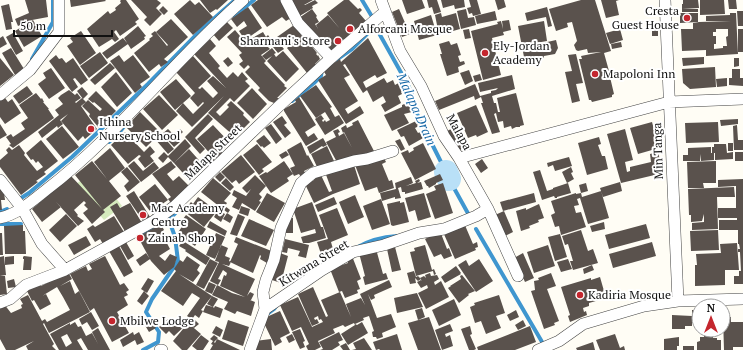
<svg xmlns="http://www.w3.org/2000/svg" width="743" height="350" viewBox="0 0 743 350" font-family="'PT Serif',serif">
	<style>
		.green { fill: #d5ebbd }
		.lines { fill: none; stroke-linecap: round; stroke-linejoin: round }
		.stream { stroke: #3f96cf; stroke-width: 4 }
		.river { stroke: #b9e0f7; stroke-width: 24 }
		.building { fill: #5a524d; fill-rule: evenodd }
		.street-casing { stroke: #444; stroke-width: 12 }
		.street { stroke: #fff; stroke-width: 11 }
		.poi-dot { fill: #c4262e; stroke: #fff; stroke-width: 1.5 }
		.labels { text-anchor: middle; stroke-width: 4; stroke-linejoin: round; paint-order: stroke }
		.poi-label { font-size: 12px; fill: #111; stroke: #fff; text-anchor: start }
		.street-label { font-size: 12px; fill: #111; stroke: #fff }
		.water-label { font-size: 13px; font-style: italic; fill: #1768a6; stroke: #fff }
	</style>
	<rect width="100%" height="100%" fill="#fffdf5"/>
	<path class="green" d="M94,170L122,206L104,220L75,185Z"/>
	<g class="lines">
		<path class="stream" d="M362,0L377,25L375,26L408,85L412,94V104L446,172
			M234,16L254,0
			M32,59L53,22V0
			M336,60L352,49L371,30
			M292,101L314,83L321,76L322,69
			M109,142L118,134L126,124
			M449,179L470,217L469,218
			M17,199L18,200L29,193L72,157L148,84L202,29L235,0
			M0,212L7,209
			M0,224H21
			M476,229L545,347
			M142,234L169,220L182,206
			M358,247C370,240 383,237 397,236
			M266,315L274,309L277,305
			M143,350L158,342L159,332L146,312L152,299L178,261L175,237L169,220"/>
		<path class="river" d="M446,172L449,179"/>
	</g>
	<path class="building" d="M25,0H46L48,17L32,20L18,26L15,19L29,13Z
		M70,0H105L106,1L71,7Z
		M121,0H126L139,19L135,22L137,24L120,36L116,30L114,32L119,39L115,42L112,39L99,47L87,29L108,11L110,14L116,10L115,8L121,3L120,1Z
		M131,0H157L161,3L147,17Z
		M190,0L195,5L199,2L213,17L193,35L174,14Z
		M200,0H228L217,10L216,9L210,13Z
		M258,0H280L291,18L286,21L282,17L267,27L251,5Z
		M289,0H313L304,5H305L315,0L318,3L312,6L313,8L298,17Z
		M344,0H349L358,9L360,8L362,10L359,13L366,21L345,41L344,39L334,48L335,49L330,53L299,18L312,9L317,16L316,17L319,22L315,24L318,29L316,25L328,15L340,29L327,13Z
		M402,0H422L425,8L407,14Z
		M427,0H437L441,12L434,14L432,7L429,8Z
		M441,0H464L465,7L455,9L454,5L443,8Z
		M469,0H477L481,14L473,16L472,13L469,14L467,8L471,7Z
		M495,0H504L506,7L498,10Z
		M581,0H595L611,51L604,53L609,71H606L608,78L610,77L614,94L612,95V97L592,102L591,100H589L579,59H582L581,56L601,52L588,53L587,49L578,51L576,50L574,45L577,41L572,22L567,23L568,27L556,31L549,9Z
		M601,0H619L616,1L619,15L606,18Z
		M683,0H698L699,8L682,9V4H683Z
		M700,0H724L725,14L700,15Z
		M728,0H736L737,9H729Z
		M9,4L13,22H11L12,29L6,30L1,6Z
		M163,6L168,11L164,15L159,10Z
		M248,7L262,28L245,40L239,31L247,26L244,21L237,27L231,19Z
		M547,7L552,26L548,27L546,17L527,21L525,13Z
		M156,8L162,14L150,26L144,20Z
		M399,9L410,34L402,37L392,12Z
		M466,9L468,18L474,17L476,25L461,29L457,11Z
		M682,9H698V12H682Z
		M495,11L497,20L477,24L475,16Z
		M737,11H743V26H738Z
		M441,13L442,17L456,13L460,29L439,35L435,15Z
		M680,13H698V22L680,23Z
		M730,13H736L738,54L706,56V50L682,51L681,29H693V23L699,22L731,21H706V16L730,15ZM716,29H728V36L726,37L727,46H723V48L714,49V44H716V36H713V32H716Z
		M431,15L437,35L419,40L414,21Z
		M171,19L188,37L172,52L169,49L172,52L164,59L168,62L161,67L159,64L149,72L134,53L150,40L149,39L153,36L151,34L155,31L167,46L168,45L156,32Z
		M33,20L42,36L24,47L15,31Z
		M509,20L511,30L503,32L504,35L492,38L501,75L483,80L471,31L498,24L497,22L501,21L503,29L502,21Z
		M544,21L547,41L530,44V46L556,40L558,48L555,54L544,56V58L537,59V57L527,59L524,57L518,26Z
		M227,22L233,28L219,41L213,34Z
		M652,22H658V36H652Z
		M294,25L302,36L303,35L317,53L316,54L318,56V55L320,59L315,64L316,65L307,73L287,48L296,40L293,35L282,43L277,37Z
		M138,26L146,36L144,37L145,39L131,49L124,38Z
		M469,29L471,38L465,39L463,30Z
		M620,29L623,40L610,44L606,33Z
		M738,29H743V52H738Z
		M235,30L245,42L263,32L266,37L268,35L272,41L266,45L270,49L261,55L266,61L264,63L285,85L284,86L287,88L277,98H279L274,103L269,101L258,90L260,88L245,72L250,67L248,65L244,69L239,64L243,61L239,55L242,53L227,37Z
		M81,31L96,53L80,65L67,46L73,42L70,38Z
		M13,33L23,51L16,55L6,37Z
		M3,36L7,44L0,48V38Z
		M123,38L128,44L107,59L102,53Z
		M368,38L387,73L377,78L375,75L363,82L367,90L363,93L345,64L343,65L350,75L344,78L358,101L345,109L348,114L360,106L364,113L346,124L318,80L326,75L323,70L340,59L341,62Z
		M210,39L216,46L209,53L220,66L218,68L227,78L233,72L238,77L242,72L248,79L245,81L250,86L234,102L226,94L230,98L216,112L220,116L229,107L227,105L231,101L244,113L243,115L250,122L235,137L208,113L224,96L192,127L176,111L183,103L193,114L204,103L203,102L198,107L190,98L195,93L176,72L193,56L211,76L198,88L200,89L202,87L213,98L218,93L207,81L213,76L226,88L194,54Z
		M449,41L451,45L457,43L461,55L458,56L460,62L464,61L465,64L458,67L459,72L447,76L440,54H442L439,44Z
		M621,42L622,47L612,49L611,44Z
		M279,43L284,49L278,53L273,47Z
		M11,48L24,69L15,75L2,53Z
		M272,48L276,53L274,54L276,57L283,51L299,69L286,82L267,61L272,56L266,60L262,56Z
		M100,52L108,63L89,78L80,66Z
		M576,54L583,83L576,84L580,101L572,103L565,72L572,71L568,55Z
		M56,55L59,59L62,58L66,63L73,58L88,80L81,85L75,78L73,79L78,87L72,92L49,61Z
		M119,55L124,62L133,55L150,77L140,84L142,87L135,93L110,61Z
		M228,57L233,63L228,67L223,61Z
		M704,57V64L683,66L682,58Z
		M0,58L14,75L0,86Z
		M734,58H739V66L734,67Z
		M110,63L115,68L95,85L90,80Z
		M715,67L716,87L690,89L683,83L682,69Z
		M51,68L65,88L49,99L38,84L46,78L43,73Z
		M732,69H740V78H743V86L729,85V78H732Z
		M469,70L473,81L465,85L460,73Z
		M116,72L132,93L117,107L101,87Z
		M480,74L482,80L475,82L473,76Z
		M512,75L515,89L492,96L494,103H496L498,112H500L497,98L516,93L524,125L520,126V127H516L512,129L511,126L504,128L503,121L498,122L496,113L494,114L500,132L492,134L481,103H483L481,97L475,100L474,96L439,110L435,101L475,84L480,96L491,93V91L496,90L498,88L480,92L478,83Z
		M384,78L387,83L393,80L395,85L402,81L406,89L401,92L402,94L398,96L401,103L385,112L381,105L386,102L383,96L373,102L366,88Z
		M727,78V86L717,87L716,79Z
		M176,79L191,96L175,110L160,92Z
		M316,85L332,107L330,108L335,117L339,115L344,123L325,135L315,119L321,115L324,119L322,120L323,122L325,120L326,122L330,120L325,112L316,118L300,96Z
		M27,86L33,94L19,104L13,96Z
		M82,87L88,94L83,99L77,91Z
		M252,88L267,104L253,119L237,103Z
		M69,90L75,95L77,93L81,98L75,102L76,103L82,98L86,102L81,106L97,129L85,139L83,136L78,141L61,121L68,114L60,120L63,124L58,128L57,126L42,138L38,132L59,115L55,110L63,104L58,98L61,95Z
		M96,91L116,111L99,128L89,116L90,114L82,106L88,100L100,111L102,109L94,102L93,103L88,99Z
		M36,93L41,99L42,98L44,102H43L49,109H48L54,118L13,148L9,145L11,144L6,137L11,134L13,137L25,129L21,123L28,118L19,105Z
		M3,95L8,102L12,99L21,113L5,124L0,117V97Z
		M159,95L178,115L162,130L143,109Z
		M299,97L316,125L305,132L308,137L314,133L318,139L306,146L284,111V109L296,102L295,100Z
		M409,102L412,112L404,114L409,123L392,131L384,115L402,107V105Z
		M476,105L488,132L477,137L476,135L468,138L457,113Z
		M140,112L161,133L146,147L126,127Z
		M208,114L213,119L195,138L205,149L200,154L185,137Z
		M282,116L287,123L284,125L291,133L285,138L273,122Z
		M738,119V124L721,126L720,120Z
		M358,120L375,153L365,158L363,154L338,164L326,142L336,137L333,131L338,129L340,132L338,133L339,136L344,133L352,148L344,132L343,133L341,128L346,125L347,128L353,125L352,123Z
		M416,121L419,126L415,128L418,133L422,131L425,137L409,146L404,136L401,137L397,130Z
		M652,122L659,148L638,154L630,128Z
		M718,122L719,142L686,143L685,123Z
		M0,124L7,135L0,139Z
		M271,124L282,139L276,144L265,128Z
		M213,125L230,143L221,151L223,153L217,159L215,157L214,158L197,139Z
		M737,125L738,140H743V150H734L733,126Z
		M62,126L79,147L63,159L46,139Z
		M453,128L465,147L458,151L453,139H451L445,132Z
		M168,129L172,133L173,132L175,133L180,129L183,132L176,138L180,142L174,147L162,134Z
		M625,129L633,160L625,162L627,172L630,171V167L651,162L650,154L658,152L663,173L621,183L607,134Z
		M125,132L144,152L150,146L155,152L150,156L154,161L145,168L138,159L141,156L139,155L128,164L111,145Z
		M161,134L174,149L168,154L155,139Z
		M264,135L271,143L264,148L262,146L261,147L256,141Z
		M599,137L601,144L598,145L602,156H605L608,169L587,175L578,143Z
		M323,138L327,145L323,147L322,146L310,154L307,147Z
		M185,139L191,146L174,163L168,157L163,163L158,158L164,152L168,156Z
		M400,139L405,149L401,151L395,141Z
		M41,140L58,161L44,172L46,174L36,181L38,182L21,195L0,167V160L8,153L6,150L9,147L12,150L19,145L25,153L24,155L37,171L43,167L38,161L36,163L33,159L31,160L26,153Z
		M301,142L307,156L308,155L314,166L304,171L306,174L301,177L299,174L294,176L290,168L295,166L287,150Z
		M423,143L436,169L415,180L401,153L408,150L409,153L414,150L413,148Z
		M728,143H733V151H728Z
		M257,144L272,162L262,169L264,171L259,175L243,155Z
		M714,144H726L727,153L733,152V159L715,160V153H712V147H714Z
		M327,146L334,161L318,169L311,154Z
		M711,147V153H714V160L701,161L700,154V161H683V155H688V148Z
		M110,148L125,168L109,181L121,196L103,210L75,175L92,161L107,179L94,162Z
		M189,149L205,167L190,181L174,163Z
		M286,151L289,155L282,159L279,155Z
		M735,152H743V161H735Z
		M209,155L215,160L210,165L204,160Z
		M241,155L255,172L239,184L236,180L232,183L221,172Z
		M383,156L386,162L382,164L389,181L392,180L394,188L379,193L377,187L365,191L355,165Z
		M569,157L572,166L555,171L553,165L548,167L547,163Z
		M482,159L488,168L481,173L475,164Z
		M134,161L143,171L154,162L159,168L141,182L128,166Z
		M171,161L173,164L171,166L173,164L176,167L167,174L173,181L179,176L190,187L171,203L168,199L171,197L152,174Z
		M284,161L293,174L287,178L289,181L271,193L259,176L266,172L267,173Z
		M716,161V183H703L704,188H688L687,162Z
		M353,162L360,184L333,194L314,203L305,184L314,180L313,177L320,173L329,192L332,191L325,172Z
		M127,167L140,182L128,192L124,186L129,181L121,172Z
		M571,167L573,172L571,173L574,179L567,183L562,172Z
		M540,170L547,191L553,189V188L568,183L571,193L557,197V198H555L554,196L542,200L533,172Z
		M220,172L225,177L220,182L215,177Z
		M440,174L443,180L436,183V184L429,188L428,186H427L424,181Z
		M255,175L266,186L259,194L262,197L259,201L261,202L255,211L242,203L239,210L232,207L237,198L232,195L234,190L246,196L251,189L247,193L242,188Z
		M71,176L105,212L92,224L83,213L88,209L84,205L86,203L84,201L74,210L78,215L77,216L84,221L78,226L56,202L61,207L42,222L32,209Z
		M411,177L413,183L406,186L416,183L415,181L419,179L420,181L417,183L421,182L423,189L405,194V192H402L401,187L398,188L401,198L395,199V197L382,201L380,193L396,189L395,183Z
		M213,178L231,193L224,201L227,203L225,206L230,210L228,213L220,207L223,203L220,207L201,192Z
		M226,178L234,187L230,191L221,183Z
		M743,179V284H734V276H739V271H741L740,252H738V249H740L739,244H738V230H719V220H737V218H718V208H736V186L718,187V180Z
		M620,182L622,191L603,197L600,188Z
		M443,183L453,213L435,219L426,194L436,190L434,186Z
		M586,183L588,191L581,193L579,185Z
		M155,184L168,200L158,207L160,209L153,215L139,197Z
		M0,185H3L5,200H1L2,210H0Z
		M734,187L735,197H717L718,229L692,230V223L704,222V214L702,221L691,222V215H689L688,189Z
		M134,191L150,217L143,221L126,196Z
		M601,191L609,218L588,224L580,198L577,199L579,205L574,206L576,213L581,212L586,227L561,235L559,226L555,227L551,215L555,213L551,201L576,193V194L581,193L582,197Z
		M267,193L285,203L274,222L256,212Z
		M424,193L431,217L418,221L415,210L409,212L405,198Z
		M534,193L536,202L503,211L500,202Z
		M355,195L364,217L348,224L339,202Z
		M198,197L217,211L204,227L184,211L191,202L193,204Z
		M334,197L337,204L318,212L315,205Z
		M381,199L390,224L372,230L363,206Z
		M400,201V203L404,202L409,222L393,226L391,225L387,204Z
		M312,202L321,227H323L326,238L309,243H303L301,237L316,233L315,229L301,233L293,209Z
		M117,203L120,208L130,203L142,223L126,233L110,207Z
		M539,204L544,218L538,220L539,222L529,226L530,228L521,231L516,211L526,208V210Z
		M241,206L250,209L248,216L239,213Z
		M337,208L348,235L331,242L333,249L329,250L330,255L322,257L317,242L328,239L319,215Z
		M218,210L225,214L221,222L214,217Z
		M504,211L513,232L505,236L495,215Z
		M227,213L233,217L230,223L223,219Z
		M66,214L77,226L60,242L49,230Z
		M238,214L245,217L237,236L230,234Z
		M186,215L206,229L195,246L177,234L183,225L180,223Z
		M114,216L124,232L103,244L100,239L95,242L87,229L93,225L95,227Z
		M286,218H293V233H286Z
		M249,219L274,230L266,246L241,236Z
		M210,221L227,231L225,236L207,227Z
		M604,222L605,229L592,232L590,226Z
		M464,223L473,244L477,242L478,247L475,248L476,250L455,259L443,232Z
		M161,224L164,230L161,232L170,249L159,256L165,261L170,254L177,257L174,267L164,275L151,261L138,237Z
		M646,224L650,238L609,249L605,235Z
		M23,225V231H25L26,254H5L4,226Z
		M581,230L588,251L593,249L598,263L573,270L570,261H573L568,244L565,245L562,236Z
		M718,230L719,250L691,251L690,231Z
		M440,231L447,249L449,248L452,256L444,259L441,254L434,257L425,239Z
		M0,233H2L3,255H0Z
		M216,233L225,237L215,259L206,255L210,246L208,244L212,237L214,238Z
		M560,234L567,257L555,261L548,237Z
		M86,236L91,245L74,255L68,245Z
		M236,237L274,252L267,263L260,259L261,256L260,255L253,273L230,262L238,244L234,242Z
		M285,239L309,245L306,258L298,256L300,251L288,248L287,253L282,252Z
		M183,241L210,258L206,265L185,251L186,250L179,246Z
		M126,242L134,256L128,260L120,246Z
		M652,242L656,256L613,268L609,254Z
		M737,243L739,270H725V285L695,286V265H697L696,254L721,253L720,244Z
		M221,245L228,248L225,256L230,258L229,261L231,262L229,266L222,264L255,279L247,296L250,292L254,294L251,300H250L255,302L251,316L237,311L235,314L224,309L228,302L212,295L217,285L232,293L245,297L220,286L224,275L226,276L227,273L223,270L218,279L221,280L218,285L210,281L219,262L215,261Z
		M425,245L432,270L434,269L436,274L434,275L433,271L416,276L410,252L415,251L414,248Z
		M548,245L555,266L534,273L527,252Z
		M119,246L133,272L124,277L109,251Z
		M395,247L401,270L392,272L387,249Z
		M376,249L383,274L386,273L388,279L365,285L363,277L365,276L359,253Z
		M146,253L150,259L140,266L136,260Z
		M280,253L288,256L281,283L272,280Z
		M523,253L534,278L525,282L514,258Z
		M4,256L6,275L0,276V257Z
		M14,256V264L5,265V257Z
		M24,256L32,257L31,270H23L24,259H23V257Z
		M105,256L120,285L124,283L129,290L126,292L128,295L124,297L128,305L117,312L129,333L112,342L94,308L90,311L70,274L86,266L88,271L92,269L89,264Z
		M187,256L200,265L197,270L200,273L193,282L179,274L212,296L201,310L203,311L199,318L195,315L193,318L199,324L194,328L189,323L192,320L187,316L200,298L192,293L183,306L161,291L176,271L174,269L180,260L183,262Z
		M352,256L361,279L357,281L360,289L357,290L358,293L345,298L342,291L339,292L330,269L348,263L346,258Z
		M210,259L218,263L204,289L196,285Z
		M479,259L493,281L476,292L458,265L466,260L469,266Z
		M568,259L572,269L561,272L557,262Z
		M592,265L594,270L584,274L583,269Z
		M456,266L461,273H460L461,274L445,283L441,277Z
		M414,271L416,277L418,276L421,279L418,281L415,278L416,283L410,284L407,273Z
		M68,272L72,279L60,286L70,281L75,294L79,291L90,312L49,333L44,323L43,324L54,344L52,346L56,350H28L26,346L34,341L15,350H6L0,339V306L4,304L11,313L22,308L21,305L23,304L20,299L28,295L42,321L45,319L47,322L70,310L63,297L57,287L42,296L46,294L51,304L40,310L34,300L32,301L26,289L38,281L41,286Z
		M430,273L431,276L437,275L439,279L434,282L435,285L441,281L449,297L426,309L418,293L428,288L427,285L421,288L417,282L421,280L422,281L420,278L424,276L426,278L425,275Z
		M551,273L556,286L547,289L559,321L554,323L555,325L544,329L531,291L535,290L534,281L539,280L538,278Z
		M462,275L475,291L468,294L469,295L459,303L448,288L451,286H450L461,279L460,276Z
		M0,276H5L7,294L0,295Z
		M600,277L606,298L589,303V306L583,308L584,312L586,311L587,315L570,322L568,316L570,315L561,287L591,278V280Z
		M148,278L154,281L147,293L141,289Z
		M14,279L16,287L8,288L7,281Z
		M389,280L392,287L374,295L375,298L371,300L368,294L377,318L391,314L396,327L382,333L383,337L377,339L376,337H373L372,332L374,331L369,316L363,318L364,320L355,324L357,325L362,322L368,333L348,345L341,334L355,325L354,323L345,327L343,325L333,329L335,333L318,341L321,347L315,350H308L306,346L309,344L301,327L292,331L280,305L298,297L313,329L312,327L323,322L321,319L319,320L318,316L314,318L315,320L317,319L319,323L312,326L298,294L313,287L326,317L328,316L321,300L340,292L351,317L346,304L361,298L365,305L360,294Z
		M209,282L216,285L212,294L205,291Z
		M144,291L149,296L142,305L137,301Z
		M417,293L423,307L397,313L394,298Z
		M499,295L505,313L496,316L501,328L486,334L481,321L475,323L470,307L475,305L474,303Z
		M212,296L218,299L213,307L214,308L215,306L223,309L220,318L203,312L206,305L213,307L207,304Z
		M454,299L461,315L439,326L432,310Z
		M422,308L425,317L418,320L415,310Z
		M516,310L519,317L510,321L507,315Z
		M692,310H699V318H692V326H685V329H672V315L692,316Z
		M280,311L290,333L280,338L282,342L275,346L262,319Z
		M91,312L99,326L92,330L87,322L82,325L79,319Z
		M429,317L441,350H418L408,323Z
		M723,317H731V322H743V347H733V350H724Z
		M149,318L156,328L149,332L143,322Z
		M168,319L174,326L182,319L187,324L174,336L169,331L166,334L159,327Z
		M228,320L249,327L243,346L222,339Z
		M523,320L526,326L518,330L515,325Z
		M75,322L78,327L81,326L86,336L92,333L98,344L92,332L98,328L110,350H88L81,338L77,340L83,350H59L50,334L70,323V325ZM67,334L72,343L66,347L61,337Z
		M188,323L201,334L187,350H182L173,341Z
		M450,324L453,331L445,334L446,337L450,335L453,346L442,350L435,330Z
		M216,326L223,330L220,337L212,333Z
		M470,326L472,334L470,335L476,349L474,350H469L461,329Z
		M530,326L536,342L515,350H478L477,347Z
		M300,329L305,341L303,342L305,347L300,349L292,332Z
		M704,331H713V338H717V340H721V350H697V342L700,341V337H704Z
		M133,332L134,335L139,332L144,342L137,345L135,340L123,347L120,340Z
		M339,332L343,340L338,342L340,345L332,350H320L323,349L319,342Z
		M292,334L295,340L289,343L286,337Z
		M397,334L402,350H380L379,349L376,350L373,342Z
		M615,334L620,348L624,346L625,350H600L596,340Z
		M201,335L209,341L203,350H197L192,346Z
		M214,335L218,338L214,342L215,343L217,339L240,350H210L213,345L211,344L213,341L210,339Z
		M679,337V346H677V350H664V339Z
		M364,338L372,350H352L356,349L353,343Z
		M271,339L272,350H252L255,341Z
		M593,342L595,350H577L576,348Z
		M346,343L350,350H343L340,346Z
		M683,346H694V350H683Z"/>
	<g class="lines">
		<defs>
			<path id="street" d="M286,0L298,23L331,58
				M381,0L400,51L421,86L444,136L459,158L488,209L518,276
				M665,0L678,301
				M0,95L30,70L59,32V0
				M459,158L669,102L743,99
				M0,180L22,208L42,244L65,270
				M0,218C18,214 32,201 46,190C119,134 174,60 243,0
				M0,303L10,299L26,285L65,270L154,221L175,206L277,108L331,58L381,15
				M265,309L263,292L266,280L274,260L281,228L301,183L313,173L354,161L367,159L393,151
				M160,350H162
				M250,350L265,309L322,270L353,252L384,245L419,233L444,229L476,216L488,209
				M538,350L559,341L583,324L644,306L678,301L743,299"/>
		</defs>
		<use href="#street" class="street-casing"/>
		<use href="#street" class="street"/>
	</g>
	<g class="poi-dot">
		<circle cx="687" cy="18" r="4"/>
		<circle cx="350" cy="29" r="4"/>
		<circle cx="338" cy="41" r="4"/>
		<circle cx="485" cy="53" r="4"/>
		<circle cx="595" cy="74" r="4"/>
		<circle cx="91" cy="129" r="4"/>
		<circle cx="143" cy="215" r="4"/>
		<circle cx="140" cy="238" r="4"/>
		<circle cx="580" cy="295" r="4"/>
		<circle cx="112" cy="321" r="4"/>
	</g>
	<g class="labels">
		<g class="poi-label">
			<text x="679" y="15" text-anchor="end">Cresta<tspan x="679" dy="14">Guest House</tspan></text>
			<text x="358" y="33">Alforcani Mosque</text>
			<text x="330" y="45" text-anchor="end">Sharmani's Store</text>
			<text x="493" y="50">Ely-Jordan<tspan x="493" dy="14">Academy</tspan></text>
			<text x="603" y="78">Mapoloni Inn</text>
			<text x="99" y="126">Ithina<tspan x="99" dy="14">Nursery School</tspan></text>
			<text x="151" y="212">Mac Academy<tspan x="151" dy="14">Centre</tspan></text>
			<text x="148" y="242">Zainab Shop</text>
			<text x="588" y="299">Kadiria Mosque</text>
			<text x="120" y="325">Mbilwe Lodge</text>
		</g>
		<g class="street-label">
			<text transform="translate(459 132) rotate(61)" y="4">Malapa</text>
			<text transform="translate(658 151) rotate(-92)" y="4">Min Tanga</text>
			<text transform="translate(213 152) rotate(-44)" y="4">Malapa Street</text>
			<text transform="translate(314 263) rotate(-31)" y="4">Kitwana Street</text>
		</g>
		<g class="water-label">
			<text transform="translate(417 109) rotate(66)" y="5">Malapa Drain</text>
		</g>
	</g>
	<g transform="translate(711 318)"><circle r="19" fill="#ffffff" stroke="#a0a0a0"/>
	<path d="M0-3L7 15L0 10L-7 15Z" fill="#c4262e"/>
	<text y="-6" font-size="11" font-weight="bold" text-anchor="middle" fill="#111111">N</text>
	</g>
	<path d="M14 30v6h98v-6" fill="none" stroke="#111111" stroke-width="2"/>
	<text x="20" y="30" font-size="12" fill="#111111" stroke="#ffffff" stroke-width="3" paint-order="stroke">50 m</text>
</svg>
